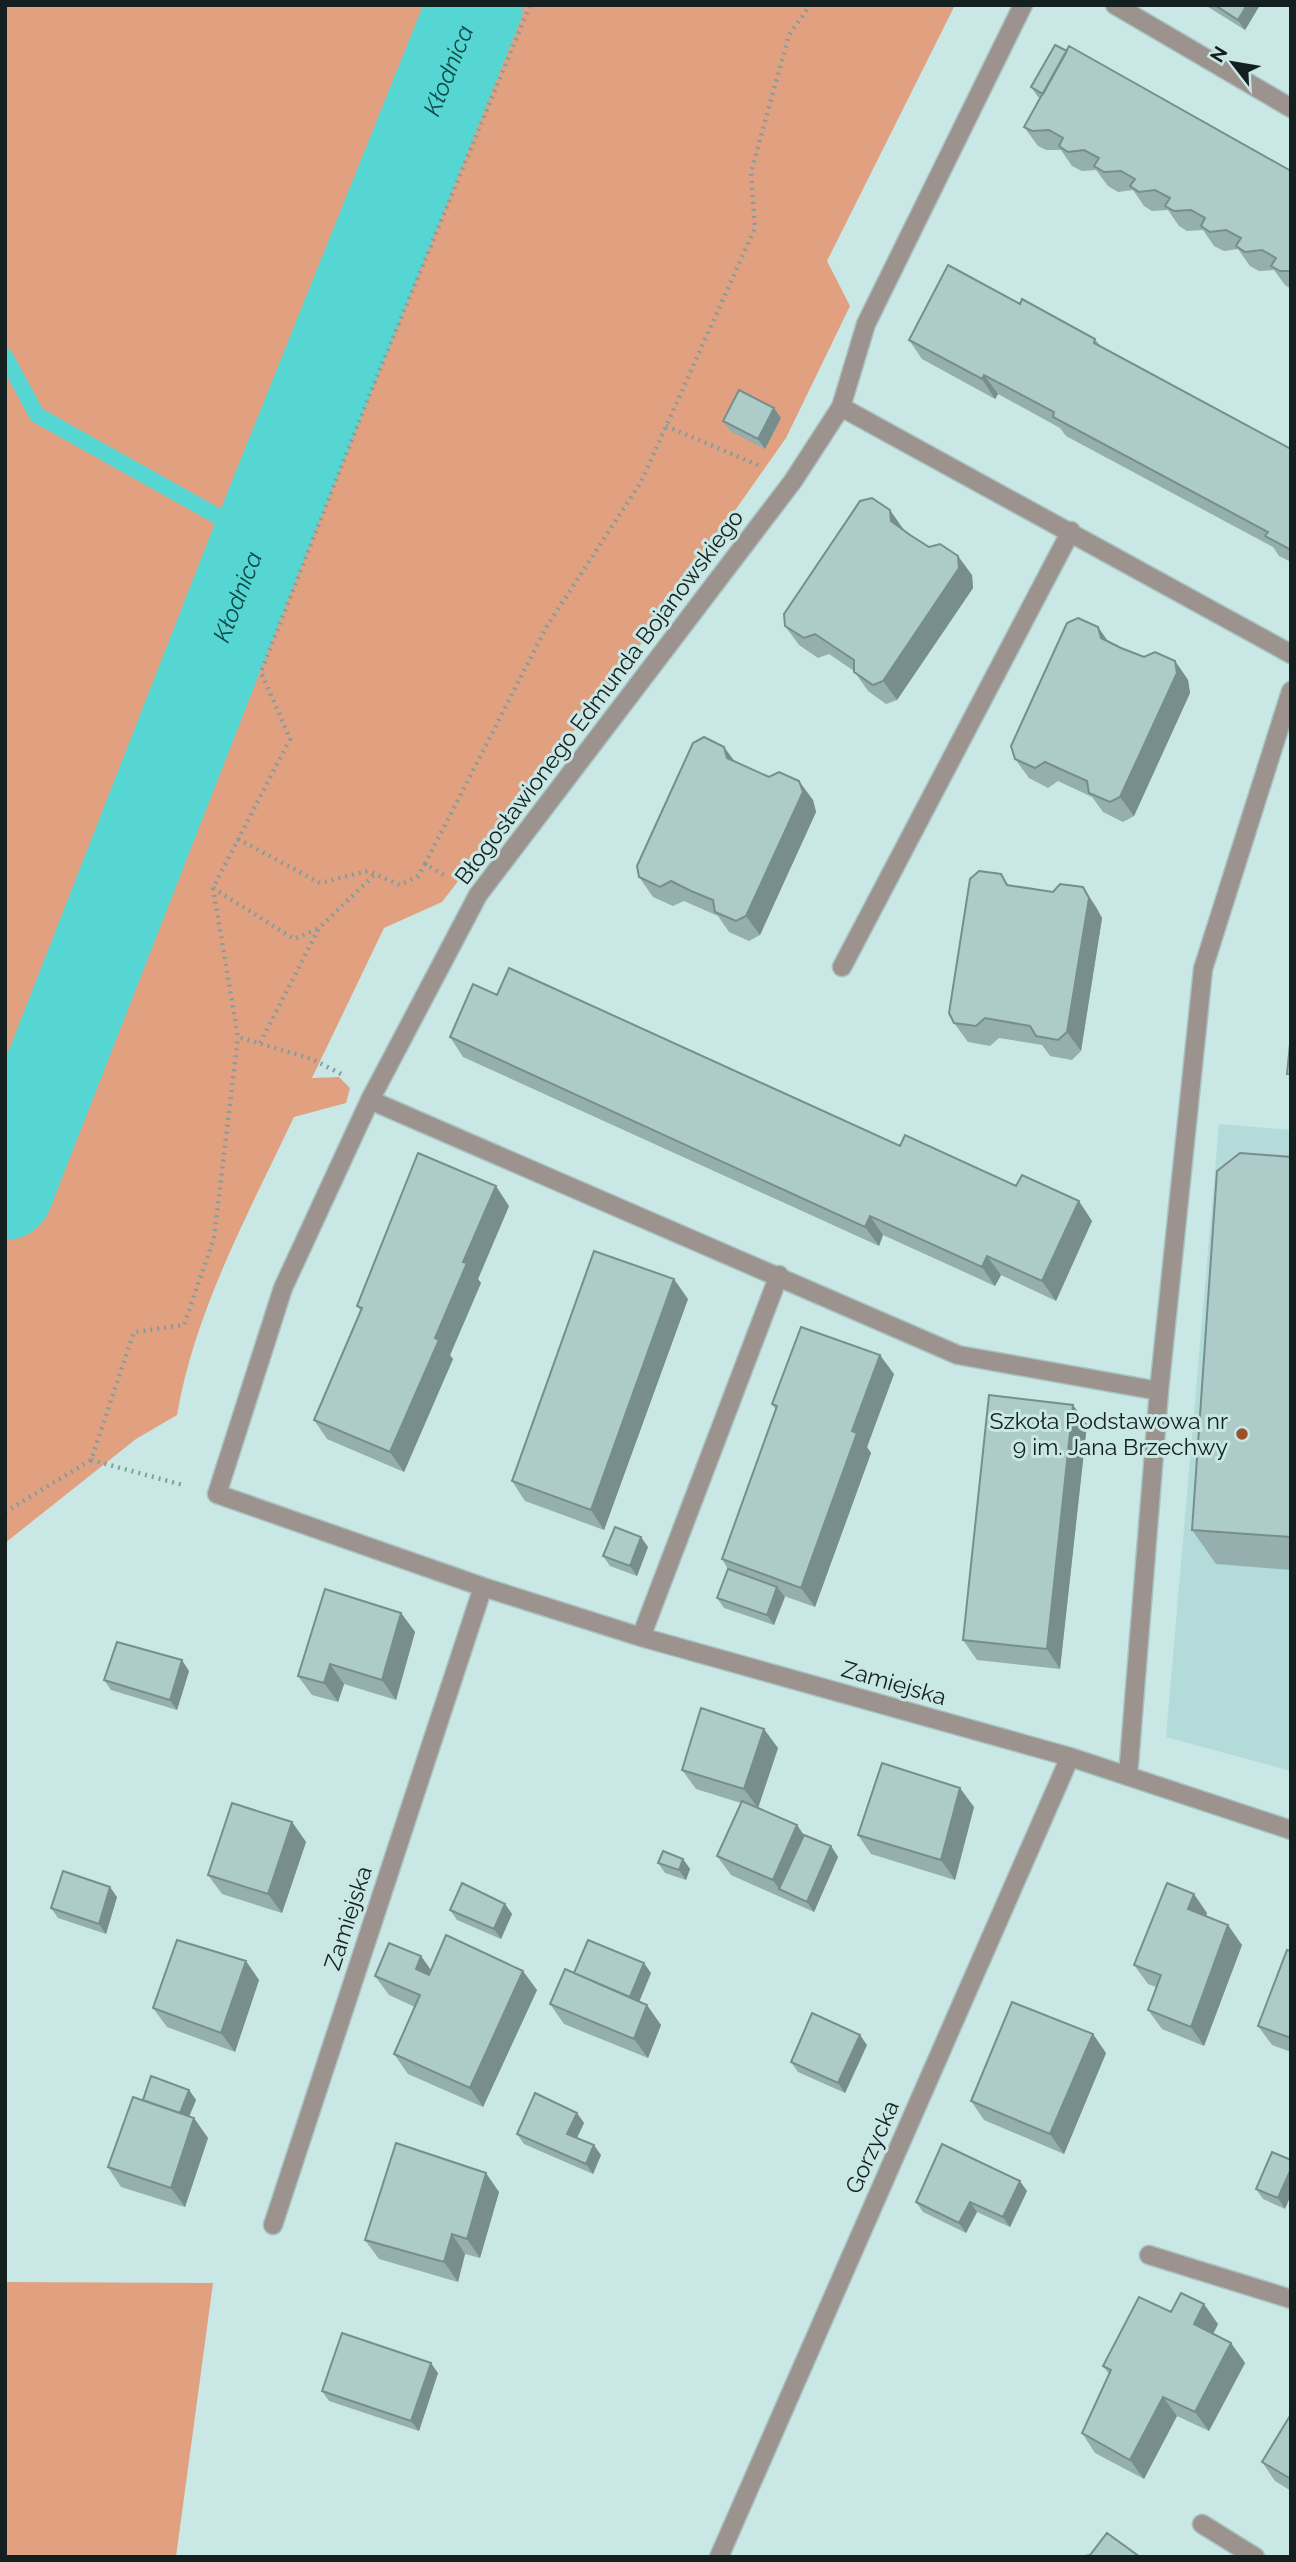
<svg xmlns="http://www.w3.org/2000/svg" width="1296" height="2562" viewBox="0 0 1296 2562" font-family="Raleway,sans-serif">
	<style>
		.built { fill: #b3dbd9 }
		.green { fill: #e1a181 }
		.lines { fill: none; stroke-linecap: round; stroke-linejoin: round }
		.stream { stroke: #55d6d2; stroke-width: 16 }
		.river { stroke: #55d6d2; stroke-width: 96 }
		.minor-casing { stroke: #a8c3c1; stroke-width: 21 }
		.path { stroke: #859d9c; stroke-width: 4.5; stroke-dasharray: 2 5; stroke-linecap: butt }
		.minor { stroke: #9d938e; stroke-width: 18 }
		.wall { fill: #94afad }
		.shaded-wall { fill: #788e8d }
		.building { fill: #accbc9; stroke: #788e8d; stroke-width: 2 }
		.poi-dot { fill: #99532b; stroke: #c8e7e5; stroke-width: 2.5 }
		.labels { text-anchor: middle; stroke-width: 6; stroke-linejoin: round; paint-order: stroke }
		.street-label { font-size: 23px; fill: #14201f; stroke: #c8e7e5 }
		.poi-label { font-size: 23px; fill: #14201f; stroke: #c8e7e5; text-anchor: end }
		.water-label { font-size: 24px; font-style: italic; fill: #0f4947; stroke: #c8e7e5 }
	</style>
	<rect width="100%" height="100%" fill="#c8e7e5"/>
	<path class="built" d="M1219,1124L1291,1130V1771L1166,1737Z"/>
	<path class="green" d="M5,5H455L260,494L235,570L5,1157Z
		M485,5H955L827,261L850,306L786,438L638,648L442,902L384,928L312,1078L339,1077L350,1088L346,1103L294,1117C249,1212 195,1310 177,1415L136,1439L5,1543V1222L269,545Z
		M5,2282L213,2283L176,2557H5Z"/>
	<g class="lines">
		<path class="stream" d="M5,356L37,415L260,540
			M89,976L113,986"/>
		<path class="river" id="s1" d="M5,1192L260,540L475,5"/>
		<defs>
			<path id="minor" d="M1023,5L866,324L841,407L793,481L478,895L370,1100L283,1288L217,1494L483,1587L641,1637L1070,1757L1291,1830
				M1115,5L1291,108
				M841,407L1291,654
				M842,967L1071,531
				M370,1100L958,1355L1159,1391
				M641,1637L779,1275
				M1128,1776L1159,1391L1203,969L1291,691
				M273,2225L483,1587
				M1149,2255L1291,2299
				M1202,2524L1255,2557
				M719,2557L1070,1757"/>
		</defs>
		<use href="#minor" class="minor-casing"/>
		<path class="path" d="M666,426L760,466
			M238,839L320,883L368,871L400,885L418,876L425,864L447,877
			M425,864L547,626L641,482L677,402L755,228L751,172L789,35L810,5
			M213,888L294,939L319,928
			M260,1043L319,928L374,875
			M341,1074L312,1059L238,1037L213,888L290,739L261,672L369,396L530,5
			M91,1460L183,1485
			M5,1512L91,1460L134,1332L184,1325L214,1238L238,1037"/>
		<use href="#minor" class="minor"/>
	</g>
	<path class="wall" d="M1205,5H1260L1245,30Z
		M1031,87L1291,171V289L1285,285L1274,270L1259,271L1250,266L1238,249L1224,251L1214,246L1203,230L1187,231L1179,226L1168,210L1152,211L1144,206L1133,190L1118,192L1108,186L1096,170L1082,171L1072,166L1061,150H1046L1038,146L1024,127L1040,98L1038,97Z
		M1020,304L1095,339L1101,347L1291,449V562L1279,556L1273,547L1066,436L1060,428L998,394L995,399L922,359L909,340Z
		M781,418L765,449L730,431L723,421Z
		M904,530L972,575L973,588L897,700L886,704L868,691L854,671L829,654L818,658L799,645L785,626Z
		M1098,627L1108,642L1144,657L1175,661L1188,680L1190,693L1134,816L1123,822L1103,812L1092,797L1058,781L1048,788L1029,778L1015,759Z
		M724,747L734,761L813,800L816,812L760,935L749,941L729,932L718,916L684,901L673,906L653,897L639,877Z
		M1001,874L1008,885L1096,907L1102,918L1081,1051L1072,1060L1050,1056L1042,1045L999,1038L990,1046L968,1042L954,1023Z
		M450,1037L900,1146L1092,1221L1056,1301L1001,1275L995,1286L883,1235L879,1246L463,1057Z
		M1291,1157V1570L1216,1564L1192,1530Z
		M509,1206L478,1279L481,1283L450,1355L453,1359L404,1472L327,1439L314,1420L361,1311L357,1306Z
		M688,1299L604,1530L525,1501L512,1481Z
		M894,1374L867,1447L871,1453L815,1607L784,1596L774,1625L724,1608L717,1598L728,1569L722,1559L776,1410L772,1404Z
		M1087,1424L1060,1669L977,1660L963,1640Z
		M648,1547L637,1576L610,1566L603,1556Z
		M401,1613L415,1632L396,1700L344,1684L338,1702L312,1695L298,1676Z
		M189,1671L177,1710L111,1690L104,1680Z
		M778,1748L758,1808L804,1835L831,1846L838,1857L814,1912L731,1875L717,1856L741,1803L696,1789L682,1770Z
		M974,1807L955,1880L871,1854L858,1835Z
		M292,1822L306,1842L282,1913L222,1894L208,1875Z
		M683,1859L690,1869L686,1880L665,1873L658,1863Z
		M117,1897L106,1934L58,1918L51,1908Z
		M505,1904L512,1914L501,1939L457,1920L450,1910Z
		M1207,1913L1206,1916L1242,1945L1204,2046L1162,2029L1148,2010L1156,1987L1148,1984L1134,1965Z
		M1291,1951V2052L1272,2045L1258,2026Z
		M421,1956L431,1970L537,1990L483,2107L408,2074L394,2054L415,2007L389,1995L375,1976Z
		M574,1973H651L639,2002L661,2025L648,2058L564,2024L550,2004Z
		M259,1980L235,2052L167,2027L153,2008Z
		M867,2045L845,2093L798,2072L791,2062Z
		M1106,2053L1064,2154L984,2120L971,2101Z
		M189,2090L196,2100L189,2116L208,2138L185,2207L121,2187L108,2167L143,2100Z
		M577,2113L584,2123L577,2138L601,2155L593,2174L524,2144L517,2134Z
		M1272,2152L1285,2209L1263,2199L1256,2189Z
		M1027,2191L1010,2227L977,2212L966,2233L923,2212L916,2202Z
		M499,2192L480,2258L465,2254L458,2282L379,2259L365,2240Z
		M1171,2312L1218,2324L1213,2334L1231,2343L1245,2363L1209,2431L1177,2416L1144,2479L1095,2453L1082,2433L1109,2374L1103,2366Z
		M438,2373L419,2431L329,2401L322,2391Z
		M1291,2414V2491L1275,2481L1262,2462Z"/>
	<path class="shaded-wall" d="M1247,5H1260L1245,30L1238,20Z
		M984,375L998,394L995,399L982,379Z
		M774,408L781,418L765,449L758,439Z
		M890,510L904,530L905,541L891,521Z
		M958,556L972,575L973,588L897,700L883,681Z
		M1098,627L1112,647L1101,638Z
		M1175,661L1188,680L1190,693L1134,816L1120,797Z
		M724,747L738,766L727,758Z
		M799,781L813,800L816,812L760,935L746,916Z
		M1083,887L1096,907L1102,918L1081,1051L1067,1032Z
		M496,1186L509,1206L478,1279L481,1283L450,1355L453,1359L404,1472L390,1452L435,1338L463,1262Z
		M1079,1201L1092,1221L1056,1301L1042,1281Z
		M870,1216L883,1235L879,1246L865,1227Z
		M987,1256L1001,1275L995,1286L982,1267Z
		M674,1279L688,1299L604,1530L591,1510Z
		M880,1355L894,1374L867,1447L871,1453L815,1607L801,1588L852,1431Z
		M1073,1405L1087,1424L1060,1669L1047,1649Z
		M641,1537L648,1547L637,1576L630,1566Z
		M777,1587L785,1597L774,1625L767,1615Z
		M401,1613L415,1632L396,1700L382,1680Z
		M182,1660L189,1671L177,1710L170,1700Z
		M330,1664L344,1684L338,1702L324,1683Z
		M764,1729L778,1748L758,1808L744,1789Z
		M960,1788L974,1807L955,1880L941,1860Z
		M292,1822L306,1842L282,1913L268,1894Z
		M797,1825L811,1845L779,1889L773,1880Z
		M831,1846L838,1857L814,1912L807,1902Z
		M683,1859L690,1869L686,1880L679,1870Z
		M110,1887L117,1897L106,1934L99,1924Z
		M1194,1894L1207,1913L1201,1929L1188,1909Z
		M505,1904L512,1914L501,1939L494,1929Z
		M1228,1925L1242,1945L1204,2046L1191,2027Z
		M421,1956L435,1976L430,1988L416,1969Z
		M246,1961L259,1980L235,2052L221,2033Z
		M644,1963L651,1973L635,2012L628,2002Z
		M523,1971L537,1990L483,2107L470,2088Z
		M647,2005L661,2025L648,2058L634,2039Z
		M1093,2034L1106,2053L1064,2154L1050,2134Z
		M860,2035L867,2045L845,2093L838,2083Z
		M189,2090L196,2100L184,2129L177,2119Z
		M577,2113L584,2123L574,2144L567,2134Z
		M194,2118L208,2138L185,2207L171,2188Z
		M594,2145L601,2155L593,2174L586,2164Z
		M1291,2169V2195L1285,2209L1278,2198Z
		M486,2173L499,2192L480,2258L467,2239Z
		M1020,2181L1027,2191L1010,2227L1003,2217Z
		M970,2202L977,2212L966,2233L959,2223Z
		M452,2234L465,2254L458,2282L444,2262Z
		M1204,2304L1218,2324L1208,2344L1194,2324Z
		M1231,2343L1245,2363L1209,2431L1195,2412Z
		M431,2363L438,2373L419,2431L411,2421Z
		M1163,2397L1177,2416L1144,2479L1130,2460Z"/>
	<path class="building" d="M1215,5H1247L1238,20Z
		M1055,45L1067,51L1043,94L1031,87Z
		M1069,46L1291,171V271H1280L1271,266L1276,258L1262,250L1245,252L1236,246L1241,238L1226,230L1210,232L1201,226L1205,218L1191,210L1174,211L1165,206L1170,198L1155,190L1139,192L1130,186L1135,179L1121,171L1104,172L1094,166L1099,158L1084,150L1068,152L1059,146L1063,138L1049,130L1032,131L1024,127Z
		M948,265L1020,304L1022,299L1095,339L1094,343L1291,449V550L1265,536L1268,532L1053,417L1054,412L984,375L982,379L909,340Z
		M739,390L774,408L758,439L723,421Z
		M872,498L890,510L891,521L910,535L929,547L940,544L958,556L959,568L883,681L873,685L854,672V660L815,634L804,638L785,626L784,614L860,501Z
		M1078,618L1098,627L1101,638L1121,648L1144,657L1155,652L1175,661L1177,673L1120,797L1110,802L1089,793L1087,781L1045,762L1035,768L1015,759L1011,746L1067,623Z
		M704,737L724,747L727,758L769,777L779,772L799,781L803,792L746,916L736,921L715,912L713,900L691,891L671,881L660,887L639,877L637,866L693,743Z
		M979,871L1001,874L1007,885L1053,892L1060,884L1083,887L1089,898L1067,1032L1058,1040L1036,1036L1030,1026L985,1018L976,1026L954,1023L949,1013L970,879Z
		M509,968L900,1146L905,1135L1016,1186L1022,1175L1079,1201L1042,1281L987,1256L982,1267L870,1216L865,1227L450,1037L473,984L497,995Z
		M1291,1034V1074H1287Z
		M418,1153L496,1186L463,1262L467,1263L435,1338L439,1340L390,1452L314,1420L362,1308L357,1306Z
		M1240,1153L1291,1157V1537L1192,1530L1217,1171Z
		M594,1251L674,1279L591,1510L512,1481Z
		M801,1327L880,1355L852,1431L857,1433L801,1588L722,1559L777,1406L772,1404Z
		M989,1395L1073,1405L1047,1649L963,1640Z
		M615,1527L641,1537L630,1566L603,1556Z
		M728,1569L777,1587L767,1615L717,1598Z
		M325,1589L401,1613L382,1680L330,1664L324,1683L298,1676Z
		M117,1642L182,1660L170,1700L104,1680Z
		M701,1708L764,1729L744,1789L682,1770Z
		M882,1763L960,1788L941,1860L858,1835Z
		M742,1801L797,1825L773,1880L717,1856Z
		M232,1803L292,1822L268,1894L208,1875Z
		M804,1835L831,1846L807,1902L779,1889Z
		M663,1851L683,1859L679,1870L658,1863Z
		M63,1871L110,1887L99,1924L51,1908Z
		M462,1883L505,1904L494,1929L450,1910Z
		M1167,1883L1194,1894L1188,1909L1228,1925L1191,2027L1148,2010L1161,1975L1134,1965Z
		M446,1935L523,1971L470,2088L394,2054L420,1995L375,1976L389,1943L421,1956L416,1969L429,1975Z
		M177,1940L246,1961L221,2033L153,2008Z
		M588,1940L644,1963L630,1997L574,1973Z
		M1287,1950L1291,1951V2038L1258,2026Z
		M565,1969L647,2005L634,2039L550,2004Z
		M1012,2002L1093,2034L1050,2134L971,2101Z
		M812,2013L860,2035L838,2083L791,2062Z
		M151,2076L189,2090L180,2113L143,2100Z
		M535,2093L577,2113L567,2134L594,2145L586,2164L517,2134Z
		M133,2097L194,2118L171,2188L108,2167Z
		M396,2143L486,2173L467,2239L452,2234L444,2262L365,2240Z
		M942,2144L1020,2181L1003,2217L970,2202L959,2223L916,2202Z
		M1272,2152L1291,2160V2169L1278,2198L1256,2189Z
		M1181,2293L1204,2304L1194,2324L1231,2343L1195,2412L1163,2397L1130,2460L1082,2433L1111,2370L1103,2366L1139,2297L1171,2312Z
		M342,2333L431,2363L411,2421L322,2391Z
		M1291,2414V2479L1262,2462Z
		M1107,2533L1140,2557H1080L1090,2555Z"/>
	<circle class="poi-dot" cx="1242" cy="1434" r="7"/>
	<g class="labels">
		<g class="street-label">
			<text transform="translate(599 697) rotate(-53)" y="8">Błogosławionego Edmunda Bojanowskiego</text>
			<text transform="translate(894 1683) rotate(16)" y="8">Zamiejska</text>
			<text transform="translate(348 1918) rotate(-72)" y="8">Zamiejska</text>
			<text transform="translate(872 2147) rotate(-66)" y="8">Gorzycka</text>
		</g>
		<g class="poi-label">
			<text x="1228" y="1429">Szkoła Podstawowa nr<tspan x="1228" dy="26">9 im. Jana Brzechwy</tspan></text>
		</g>
		<g class="water-label">
			<text dy="8" stroke="none"><textPath href="#s1" startOffset="1206">Kłodnica</textPath></text>
			<text dy="8" stroke="none"><textPath href="#s1" startOffset="639">Kłodnica</textPath></text>
		</g>
	</g>
	<rect width="1296" height="2562" fill="none" stroke="#14201f" stroke-width="14"/>
	<g transform="translate(1233 63) rotate(301)" stroke="#c8e7e5" stroke-width="5" paint-order="stroke">
	<path d="M0-5L12 26L0 18L-12 26Z" fill="#14201f"/>
	<text y="-10" font-size="19" font-weight="bold" text-anchor="middle" fill="#14201f">N</text>
	</g>
</svg>
